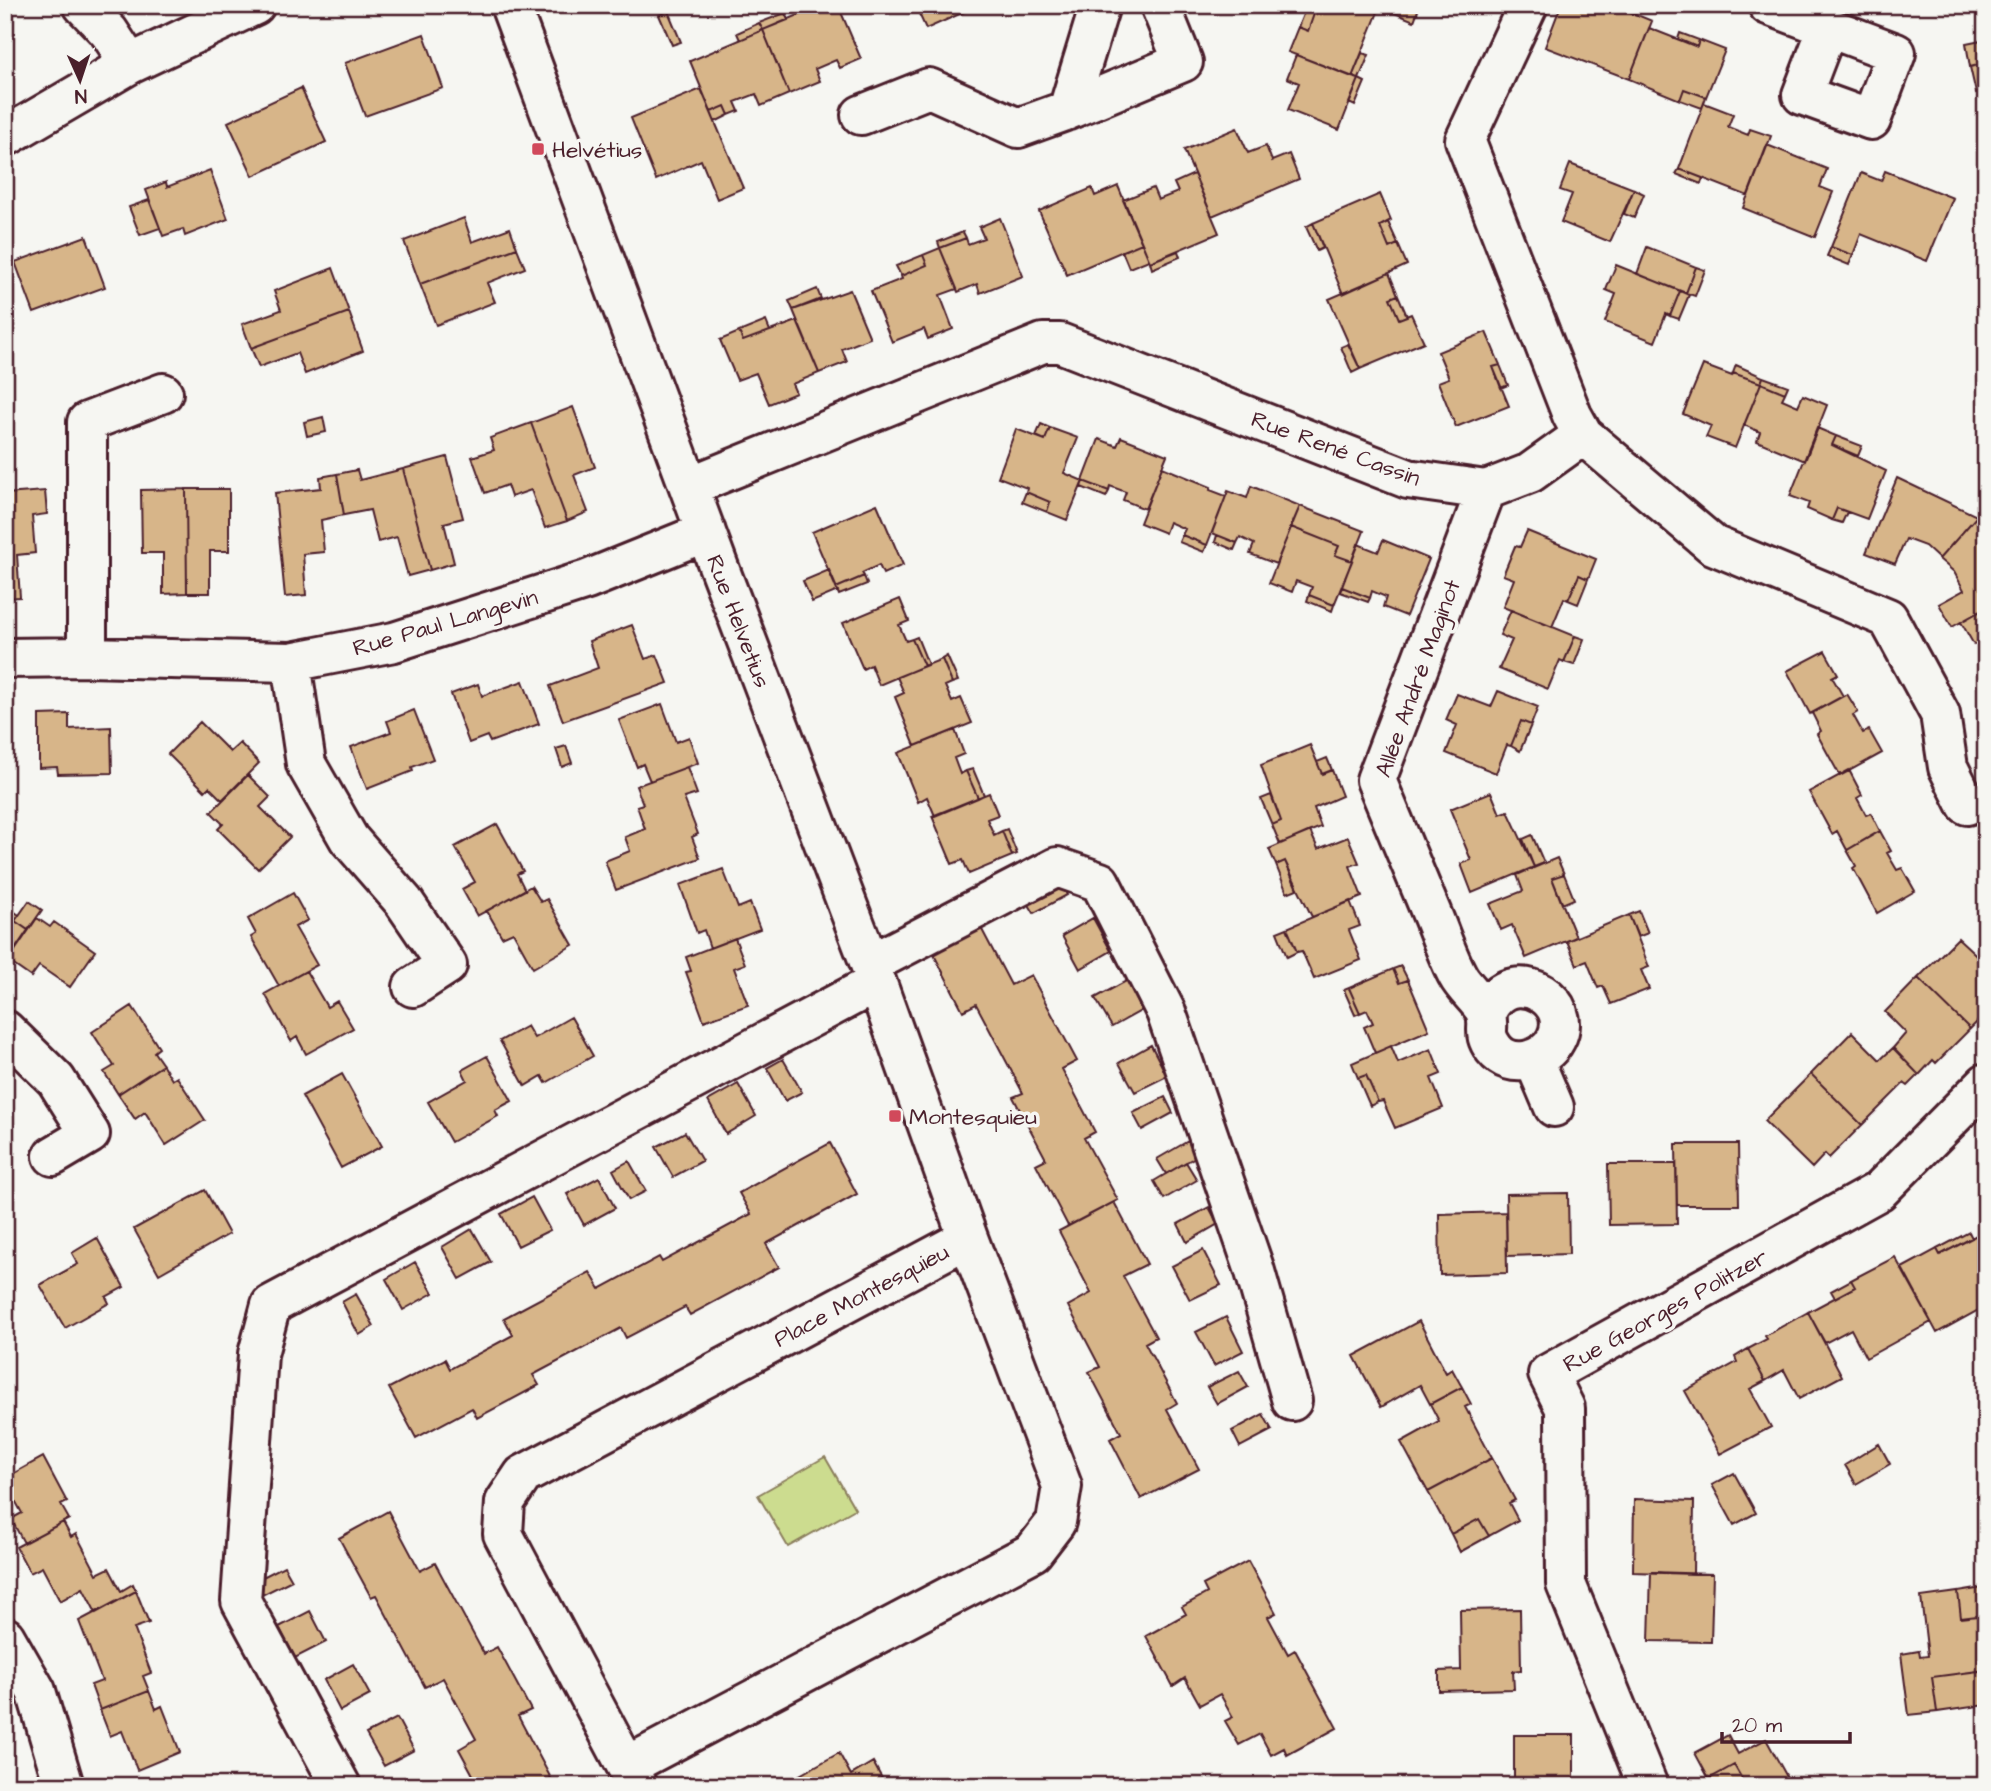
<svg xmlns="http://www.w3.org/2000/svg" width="1991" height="1791" viewBox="0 0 1991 1791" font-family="'Architects Daughter',sans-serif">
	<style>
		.green { fill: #ccdc8f; stroke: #8b7e5d; stroke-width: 2 }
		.building { fill: #d7b589; stroke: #4a1f2b; stroke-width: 2 }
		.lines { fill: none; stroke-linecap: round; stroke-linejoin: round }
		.minor-casing { stroke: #4a1f2b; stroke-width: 44 }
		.minor { stroke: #f6f6f2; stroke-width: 38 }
		.poi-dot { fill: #d1495b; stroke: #f6f6f2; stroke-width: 2.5 }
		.labels { text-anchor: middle; stroke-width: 7; stroke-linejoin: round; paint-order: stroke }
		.poi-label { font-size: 23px; fill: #4a1f2b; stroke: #f6f6f2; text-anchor: start }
		.street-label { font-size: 23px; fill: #4a1f2b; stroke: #f6f6f2 }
	</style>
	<rect width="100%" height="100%" fill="#f6f6f2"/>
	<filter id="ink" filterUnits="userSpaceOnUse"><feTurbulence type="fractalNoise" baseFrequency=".0143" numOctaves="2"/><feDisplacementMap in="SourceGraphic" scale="14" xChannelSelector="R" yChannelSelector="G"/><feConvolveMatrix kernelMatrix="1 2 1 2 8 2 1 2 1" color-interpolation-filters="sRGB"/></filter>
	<g filter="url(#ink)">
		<path class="green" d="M825,1457L855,1509L788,1547L758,1495Z"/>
		<path class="building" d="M822,5H838L861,59L840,68L836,60L815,69L820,81L789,94L763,30Z
			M915,5H980L926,29Z
			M1375,5L1380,7L1352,77L1288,52L1298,27L1308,31L1315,11L1302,5Z
			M1375,5H1420L1414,21Z
			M1561,5H1570L1581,9L1583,5H1613L1652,21L1629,79L1545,47Z
			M1306,7L1315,11L1308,31L1298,27Z
			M668,11L681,42L672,45L659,15Z
			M785,13L788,20L763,30L759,23Z
			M759,23L763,30L740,40L737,33Z
			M1649,28L1697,47L1699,40L1725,50L1706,97L1684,89L1680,100L1629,79Z
			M763,30L789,94L761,106L756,94L735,102L739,111L729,115L725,106L711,112L690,61Z
			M1680,33L1699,40L1697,47L1678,39Z
			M424,34L443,88L365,116L345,63Z
			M1986,39V63L1970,67L1966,43Z
			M1362,53L1369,55L1359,79L1352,77Z
			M1296,55L1359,79L1339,130L1288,110L1299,83L1287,78Z
			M1986,63V91L1976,93L1970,67Z
			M1359,79L1365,82L1355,106L1349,103Z
			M301,88L326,142L253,176L228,122Z
			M701,89L743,188L717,199L701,160L656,180L631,118Z
			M1684,89L1706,97L1702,108L1680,100Z
			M1704,103L1733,114L1728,127L1748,135L1750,129L1771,136L1748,196L1679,169Z
			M725,106L729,115L715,122L711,112Z
			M1237,128L1248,153L1266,146L1272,161L1289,154L1299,179L1212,216L1184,150Z
			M1767,145L1827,169L1820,187L1833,192L1815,237L1743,208Z
			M1570,164L1634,189L1610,242L1561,222L1572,194L1560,190Z
			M1679,169L1703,178L1701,184L1676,174Z
			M210,170L228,219L185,236L183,229L163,236L146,190L166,182L167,187Z
			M1885,171L1953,198L1927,261L1861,234L1853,255L1831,247L1861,173L1881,181Z
			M1194,174L1219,233L1150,262L1123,200L1153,188L1158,200L1178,192L1174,183Z
			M1118,186L1142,243L1067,275L1039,211L1092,188L1095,196Z
			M1634,189L1644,194L1634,218L1624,214Z
			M1380,194L1391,220L1380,226L1389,248L1398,244L1407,265L1343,294L1313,223Z
			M149,200L160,228L140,235L129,207Z
			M464,218L472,242L510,228L517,248L420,284L404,241Z
			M1000,218L1023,276L980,293L977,284L958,292L940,248L966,238L968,244L984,238L979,227Z
			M1388,222L1398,244L1389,248L1380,226Z
			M1313,223L1323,248L1317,251L1306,227Z
			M963,232L966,238L940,248L938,242Z
			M86,236L105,287L34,313L15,262Z
			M1142,243L1149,260L1129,268L1122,251Z
			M1647,247L1696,267L1686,293L1637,274Z
			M1831,247L1853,255L1849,265L1827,256Z
			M517,248L525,268L487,283L495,302L436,325L420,284Z
			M940,248L957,289L940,295L953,329L928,339L924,329L892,342L871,291L902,279L901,276L927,265L923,255Z
			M1178,251L1180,257L1152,269L1150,262Z
			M923,255L927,265L901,276L896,266Z
			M1616,265L1680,291L1670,316L1666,314L1655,342L1605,322L1616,294L1606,290Z
			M1696,267L1705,270L1695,296L1686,293Z
			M333,268L349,312L251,348L242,324L281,310L274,291Z
			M1389,273L1398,295L1390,298L1399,319L1411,314L1424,342L1360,369L1329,299Z
			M817,289L821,299L793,310L789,301Z
			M850,290L870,338L842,349L847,362L819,373L793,310Z
			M1680,291L1689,295L1679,319L1670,316Z
			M1398,295L1407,316L1399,319L1390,298Z
			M349,312L363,351L305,374L297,353L259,367L251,348Z
			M766,321L770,331L743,341L739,332Z
			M797,321L819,373L792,384L796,393L769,404L756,373L737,380L720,340L739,332L743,341Z
			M1486,332L1500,365L1493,367L1509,406L1456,427L1438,382L1449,378L1438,352Z
			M1348,344L1360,369L1352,373L1341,347Z
			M1500,365L1508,385L1501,388L1493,367Z
			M1703,365L1732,376L1733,373L1761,383L1735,448L1706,437L1711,426L1683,414Z
			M1736,365L1763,377L1761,383L1733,373Z
			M1763,377L1788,386L1785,393L1761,383Z
			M1761,383L1785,393L1782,399L1798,406L1803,395L1827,405L1805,461L1757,441L1760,432L1744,425Z
			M573,407L595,467L574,475L588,512L567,521L531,423Z
			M323,417L326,432L307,436L304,422Z
			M531,423L567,521L545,528L531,490L511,497L507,485L485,493L472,457L494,450L490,438Z
			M1041,424L1050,428L1045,440L1036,436Z
			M1050,428L1078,438L1064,473L1083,481L1067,520L1047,512L1050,502L1026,492L1027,488L998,477L1016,429L1045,440Z
			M1817,428L1836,436L1832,445L1886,471L1867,519L1837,508L1832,520L1807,509L1809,503L1790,496Z
			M1836,436L1862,446L1858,456L1832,445Z
			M1121,437L1167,455L1145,509L1123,500L1126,492L1110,486L1109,491L1083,481L1099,439L1117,446Z
			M447,457L463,518L444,523L454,563L430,570L403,469Z
			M1162,467L1211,487L1210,490L1226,496L1207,545L1182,535L1185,529L1169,522L1165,533L1140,523Z
			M403,469L430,570L408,576L397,537L378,542L370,510L344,515L337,474L357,470L360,480Z
			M337,474L344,515L321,520L324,552L303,554L306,595L285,597L275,493L321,488L320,477Z
			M1897,478L1977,516L1939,559L1925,546L1906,539L1895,564L1866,553Z
			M1083,481L1109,491L1106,497L1081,487Z
			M1251,486L1300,506L1276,564L1250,554L1254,544L1240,537L1237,543L1212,533L1228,491L1247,498Z
			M186,489H229V551H210V593H187Z
			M186,489L187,593L163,594V553H142L141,490Z
			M45,491L47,514L32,516L35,553L17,555L20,597L5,598V494Z
			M1026,492L1050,502L1047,512L1022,502Z
			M877,504L903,565L883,574L879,565L862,573L864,576L836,588L812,532Z
			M1300,506L1364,531L1352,561L1335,555L1339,546L1291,527Z
			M1837,508L1847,512L1842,523L1832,520Z
			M1977,516L1986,531V608L1952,627L1939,604L1964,590L1954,572L1939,559Z
			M1291,527L1339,546L1335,555L1352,561L1334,605L1309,595L1312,587L1296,581L1292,592L1269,583Z
			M1527,531L1596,559L1588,579L1579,575L1568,600L1564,598L1552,627L1503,607L1514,579L1503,575L1515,546L1520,547Z
			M1182,535L1207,545L1204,552L1179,542Z
			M1217,535L1237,543L1234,550L1215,542Z
			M1383,540L1429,559L1406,616L1383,607L1386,597L1372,591L1370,598L1342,587L1358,544L1378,552Z
			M829,570L838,591L812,602L803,581Z
			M1579,575L1588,579L1578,604L1568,600Z
			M864,576L867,584L839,595L836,588Z
			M1342,587L1370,598L1368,602L1340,592Z
			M1309,595L1334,605L1332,611L1307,601Z
			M900,599L909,621L899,625L906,641L912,639L924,666L879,685L871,665L863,669L843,623Z
			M1986,608V653L1980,642L1974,645L1961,622Z
			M1511,610L1575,636L1564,662L1560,660L1548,689L1499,669L1512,640L1500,635Z
			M632,625L645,659L657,655L668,683L563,721L550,686L598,668L589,641Z
			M1575,636L1584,639L1574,665L1564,662Z
			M917,637L928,664L924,666L912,639Z
			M1825,651L1838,674L1832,677L1843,696L1810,714L1787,671Z
			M947,656L958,681L952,683L942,659Z
			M942,659L952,683L945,686L952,702L961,698L972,723L915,746L895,697L904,693L897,677Z
			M523,681L539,724L490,742L487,736L469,743L451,694L478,684L482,696Z
			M1498,691L1538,707L1531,725L1521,721L1511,746L1507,745L1496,773L1446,753L1457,725L1446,720L1457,694L1491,707Z
			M1847,694L1858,712L1853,715L1863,733L1869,730L1882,753L1840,776L1817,734L1821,731L1812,713Z
			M662,704L676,742L689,737L698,763L650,781L643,764L637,767L619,720Z
			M414,710L433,759L412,767L413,771L367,789L351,747L391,732L387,721Z
			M69,714V729L111,727L112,773L58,774L57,767L39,768V715Z
			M1521,721L1531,725L1520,751L1511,746Z
			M200,722L230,752L240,743L259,763L222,800L209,787L205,791L168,754Z
			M955,730L964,754L954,758L960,774L966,771L978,798L935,816L927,797L918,802L898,753Z
			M1310,745L1322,774L1332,770L1342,796L1314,808L1321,827L1280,844L1272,825L1281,821L1261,765Z
			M566,746L572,763L562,767L556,749Z
			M1327,758L1332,770L1322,774L1317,762Z
			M687,767L697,794L684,798L698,834L692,837L700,858L616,890L605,861L630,851L625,837L645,829L637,806L643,804L636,786Z
			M973,769L984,795L978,798L966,771Z
			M1849,770L1862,795L1857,798L1866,815L1871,813L1880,831L1847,850L1837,831L1832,834L1809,792Z
			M248,775L270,797L260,807L290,837L258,869L218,829L223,824L211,812Z
			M1491,792L1500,814L1508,811L1534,867L1472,893L1461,864L1471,860L1450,809Z
			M989,793L998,815L987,819L994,835L1002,831L1012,856L969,874L963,860L952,864L932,816Z
			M1271,795L1281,821L1272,825L1261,799Z
			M497,824L523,871L517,874L525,890L477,916L462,889L475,882L455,847Z
			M1007,829L1017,854L1012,856L1002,831Z
			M1310,831L1318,849L1348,837L1359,863L1350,866L1362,897L1312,917L1285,861L1276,865L1269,849Z
			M1880,831L1891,851L1887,853L1897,870L1902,868L1915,891L1877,913L1853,868L1856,866L1847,850Z
			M1532,835L1544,863L1534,867L1523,839Z
			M1557,858L1564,874L1552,878L1576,937L1526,958L1512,925L1501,930L1490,904L1523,891L1517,875Z
			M1285,861L1297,889L1287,893L1276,865Z
			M723,869L738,908L750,903L760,929L710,948L704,930L697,933L680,885Z
			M1564,874L1574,899L1562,904L1552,878Z
			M1059,879L1067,895L1034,913L1025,898Z
			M531,886L541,902L547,899L573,945L533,968L513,932L502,937L487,911Z
			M293,893L308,920L295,927L317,965L279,986L251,937L256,934L248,919Z
			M29,901L42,910L28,930L15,921Z
			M1350,901L1360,926L1349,930L1361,960L1314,979L1302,951L1297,952L1287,928Z
			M5,905L19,915L15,921L28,930L5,964Z
			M1639,911L1648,933L1638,937L1629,915Z
			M1629,915L1649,967L1641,970L1649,989L1611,1004L1603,986L1598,988L1587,961L1577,965L1567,941Z
			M37,918L50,927L54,922L95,951L70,987L39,966L31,977L8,961Z
			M1093,918L1111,951L1080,969L1062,936Z
			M979,924L1011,985L1031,975L1077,1061L1062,1069L1095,1132L1084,1138L1118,1200L1068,1226L1036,1164L1046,1159L1013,1097L1023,1093L976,1004L963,1011L931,949Z
			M1287,928L1297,952L1287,957L1277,932Z
			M735,938L745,964L734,968L748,1005L704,1021L686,972L691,971L686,957Z
			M1958,938L1986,964V1013L1970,1029L1918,978Z
			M1401,966L1408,980L1399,983L1393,969Z
			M1393,969L1399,983L1408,980L1429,1030L1375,1053L1364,1027L1373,1023L1367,1010L1360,1013L1349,988Z
			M306,971L327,1007L337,1001L353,1028L306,1054L297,1037L291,1041L265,994Z
			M1918,978L1970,1029L1936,1063L1933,1060L1919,1075L1893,1048L1906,1033L1885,1012Z
			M1128,980L1144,1009L1112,1027L1095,998Z
			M1349,988L1360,1013L1355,1015L1344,990Z
			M132,1006L159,1048L154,1052L163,1065L118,1094L104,1072L114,1066L92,1032Z
			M571,1017L593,1056L546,1083L542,1076L525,1086L500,1041L527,1026L534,1038Z
			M1852,1032L1880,1060L1893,1048L1919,1075L1908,1086L1904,1083L1862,1125L1811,1074Z
			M1151,1045L1167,1076L1135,1092L1119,1063Z
			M1391,1046L1398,1063L1431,1049L1441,1074L1431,1078L1443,1108L1395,1128L1383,1101L1378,1102L1366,1075L1358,1078L1352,1063Z
			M487,1056L512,1101L495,1110L498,1116L451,1142L428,1102L467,1080L462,1070Z
			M783,1059L802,1092L785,1101L767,1068Z
			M163,1065L172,1080L177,1077L205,1120L166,1145L145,1112L135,1119L118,1094Z
			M342,1074L382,1146L341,1168L302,1096Z
			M1811,1074L1862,1125L1829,1158L1825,1154L1812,1168L1764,1121Z
			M1366,1075L1378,1102L1370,1106L1358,1078Z
			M738,1084L756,1116L726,1134L708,1101Z
			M1165,1097L1173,1113L1142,1130L1133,1113Z
			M685,1132L702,1161L673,1177L656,1147Z
			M1188,1141L1197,1156L1166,1174L1157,1159Z
			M830,1143L857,1194L766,1244L779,1267L690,1315L685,1307L626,1338L621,1328L533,1375L539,1385L477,1418L472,1408L416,1438L389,1388L445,1359L450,1369L513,1335L504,1318L590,1272L600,1289L659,1257L662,1262L751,1214L739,1193Z
			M1676,1144H1738L1739,1205H1677Z
			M629,1161L646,1191L629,1200L613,1170Z
			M1186,1162L1197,1180L1164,1199L1154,1181Z
			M1608,1164H1676L1677,1224L1609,1225Z
			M599,1177L615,1208L584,1225L567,1194Z
			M205,1190L229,1234L159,1274L134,1229Z
			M1568,1193L1569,1254L1507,1256L1506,1194Z
			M532,1197L550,1230L518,1246L501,1214Z
			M1114,1202L1147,1264L1123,1276L1156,1337L1145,1343L1177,1403L1167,1409L1199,1469L1141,1499L1110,1439L1121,1433L1089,1372L1100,1367L1068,1306L1091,1293L1059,1231Z
			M1209,1207L1218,1224L1187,1242L1178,1224Z
			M1506,1212L1507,1273L1440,1275L1439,1214Z
			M472,1229L491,1262L460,1279L442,1247Z
			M1986,1230V1306L1937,1333L1902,1268L1937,1249L1940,1255Z
			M1969,1232L1972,1238L1940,1255L1937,1249Z
			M97,1238L124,1287L106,1297L109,1303L65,1328L40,1285L78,1264L72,1253Z
			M1203,1250L1221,1285L1190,1300L1172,1266Z
			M1895,1257L1931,1322L1866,1358L1851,1329L1825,1343L1808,1312L1855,1287L1851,1280Z
			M415,1262L433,1293L403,1310L386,1279Z
			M1851,1280L1855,1287L1835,1298L1831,1291Z
			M356,1294L374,1326L359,1335L342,1302Z
			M1808,1312L1842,1376L1799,1399L1784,1370L1765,1381L1748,1349L1767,1339L1765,1336Z
			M1226,1317L1243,1351L1214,1366L1196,1332Z
			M1419,1321L1446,1373L1452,1369L1462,1387L1430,1404L1420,1385L1381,1407L1354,1356Z
			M1748,1349L1765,1381L1750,1389L1771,1427L1720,1454L1685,1391L1737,1362L1735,1357Z
			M1239,1371L1248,1387L1217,1404L1207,1387Z
			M1462,1387L1471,1404L1465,1407L1492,1458L1428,1492L1401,1442L1439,1421L1430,1404Z
			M1263,1414L1272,1430L1240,1447L1232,1431Z
			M1879,1444L1890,1464L1856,1484L1845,1465Z
			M43,1457L67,1502L61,1505L69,1519L24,1543L11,1519L22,1513L5,1482V1478Z
			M1492,1458L1515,1500L1509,1503L1518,1520L1489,1536L1479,1519L1451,1534L1428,1492Z
			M1734,1473L1756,1513L1734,1525L1712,1485Z
			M1634,1499L1694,1501L1693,1574L1633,1572Z
			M388,1511L420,1571L435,1563L484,1654L497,1647L531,1710L518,1716L555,1786H479L459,1749L476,1739L443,1678L425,1687L376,1595L371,1597L339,1538Z
			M1479,1519L1489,1536L1460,1552L1451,1534Z
			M63,1522L71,1537L76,1534L97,1574L109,1568L121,1591L133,1584L136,1591L96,1613L83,1588L60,1601L42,1567L30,1573L16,1547Z
			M1248,1561L1276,1613L1268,1617L1288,1654L1295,1650L1337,1728L1287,1755L1284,1748L1271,1755L1260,1734L1239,1745L1225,1721L1233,1717L1220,1694L1200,1705L1185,1678L1173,1686L1146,1636L1186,1614L1182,1607L1207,1593L1203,1585Z
			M284,1566L292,1580L262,1595L255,1581Z
			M1651,1572L1713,1574L1711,1642L1649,1641Z
			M1983,1588L1986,1615L1961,1618L1958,1592Z
			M136,1591L149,1623L134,1628L151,1673L143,1676L149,1691L100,1710L91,1685L102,1681L79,1621Z
			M1958,1592L1961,1618L1986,1615V1670L1932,1677L1937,1712L1909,1715L1901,1654L1919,1651L1920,1657L1928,1656L1921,1597Z
			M1520,1609L1521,1670L1513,1671L1514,1689L1439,1691V1671L1461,1670L1460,1610Z
			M310,1611L326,1642L295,1658L279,1627Z
			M353,1664L370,1695L340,1711L324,1680Z
			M1986,1670V1705L1937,1712L1932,1677Z
			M149,1691L156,1709L162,1706L180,1752L137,1770L122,1731L110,1736L100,1710Z
			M397,1718L414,1750L384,1766L366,1734Z
			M1514,1735H1574V1786H1514Z
			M1728,1735L1738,1754L1766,1739L1792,1786H1746L1734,1765L1709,1779L1695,1753Z
			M839,1753L851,1775L873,1762L886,1786H780Z
			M1734,1765L1746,1786H1710L1707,1780Z"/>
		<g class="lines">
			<defs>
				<path id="minor" d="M83,5L109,32L130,64
					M510,5L721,573L870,964L968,1238L1062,1486L1056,1522L1033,1552L627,1766
					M1768,5L1896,53L1871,120L1802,95L1828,27
					M1068,110L1100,5
					M861,115L929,88L1018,128L1068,110L1183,62L1160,5
					M5,137L130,64L255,5
					M1583,435L1713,545L1888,618L1940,714L1948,767L1967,805
					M690,486L1043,343H1060L1408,479L1486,490L1530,473L1583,435L1572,415L1465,140L1528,5
					M1486,490L1376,780C1394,824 1413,868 1431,912C1440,933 1447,956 1458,976C1464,988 1483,1003 1486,1014C1490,1029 1482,1033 1494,1049C1511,1071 1545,1061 1556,1039C1575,1002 1520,968 1494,1000C1491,1003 1488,1009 1486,1014
					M87,657V422L163,393
					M5,658L87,657L291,662L394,642L587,580L706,532
					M291,662L306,764L349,839L404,902L447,965L413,987
					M870,964L1057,867L1100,882L1166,1012L1254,1268L1292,1401
					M5,1030L56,1080L90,1134L53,1156
					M1534,1060L1554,1107
					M5,1637L36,1691L64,1786
					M341,1786L241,1601L258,1354L271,1305L876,983
					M637,1786L503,1534L505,1502L523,1475L968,1238
					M1648,1786L1566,1584L1565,1408L1548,1374L1879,1191L1986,1083"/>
			</defs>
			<use href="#minor" class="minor-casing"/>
			<use href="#minor" class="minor"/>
		</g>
	</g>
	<g class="poi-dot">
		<rect x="531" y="142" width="14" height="14" rx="3.5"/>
		<rect x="888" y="1109" width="14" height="14" rx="3.5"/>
	</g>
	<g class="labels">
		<g class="poi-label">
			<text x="552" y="157">Helvétius</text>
			<text x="909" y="1124">Montesquieu</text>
		</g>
		<g class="street-label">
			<text transform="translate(1336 448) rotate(20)" y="8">Rue René Cassin</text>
			<text transform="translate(739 621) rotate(69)" y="8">Rue Helvetius</text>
			<text transform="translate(445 622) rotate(-16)" y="8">Rue Paul Langevin</text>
			<text transform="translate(1417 678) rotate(-70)" y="8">Allée André Maginot</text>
			<text transform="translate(861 1295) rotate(-28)" y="8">Place Montesquieu</text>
			<text transform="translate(1665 1310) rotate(-29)" y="8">Rue Georges Politzer</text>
		</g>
	</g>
	<rect width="1991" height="1791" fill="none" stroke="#f6f6f2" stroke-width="28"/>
	<rect x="14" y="14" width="1963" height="1763" fill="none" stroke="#4a1f2b" stroke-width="2.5" filter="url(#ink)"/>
	<g transform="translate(80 80) rotate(177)" stroke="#f6f6f2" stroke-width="5" paint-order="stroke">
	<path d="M0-5L12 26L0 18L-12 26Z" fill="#4a1f2b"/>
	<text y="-10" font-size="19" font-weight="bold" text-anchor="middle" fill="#4a1f2b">N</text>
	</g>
	<path d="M1722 1732v10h128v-10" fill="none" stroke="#4a1f2b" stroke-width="3.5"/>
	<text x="1732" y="1732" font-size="21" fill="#4a1f2b" stroke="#f6f6f2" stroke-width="5" paint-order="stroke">20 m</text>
</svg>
